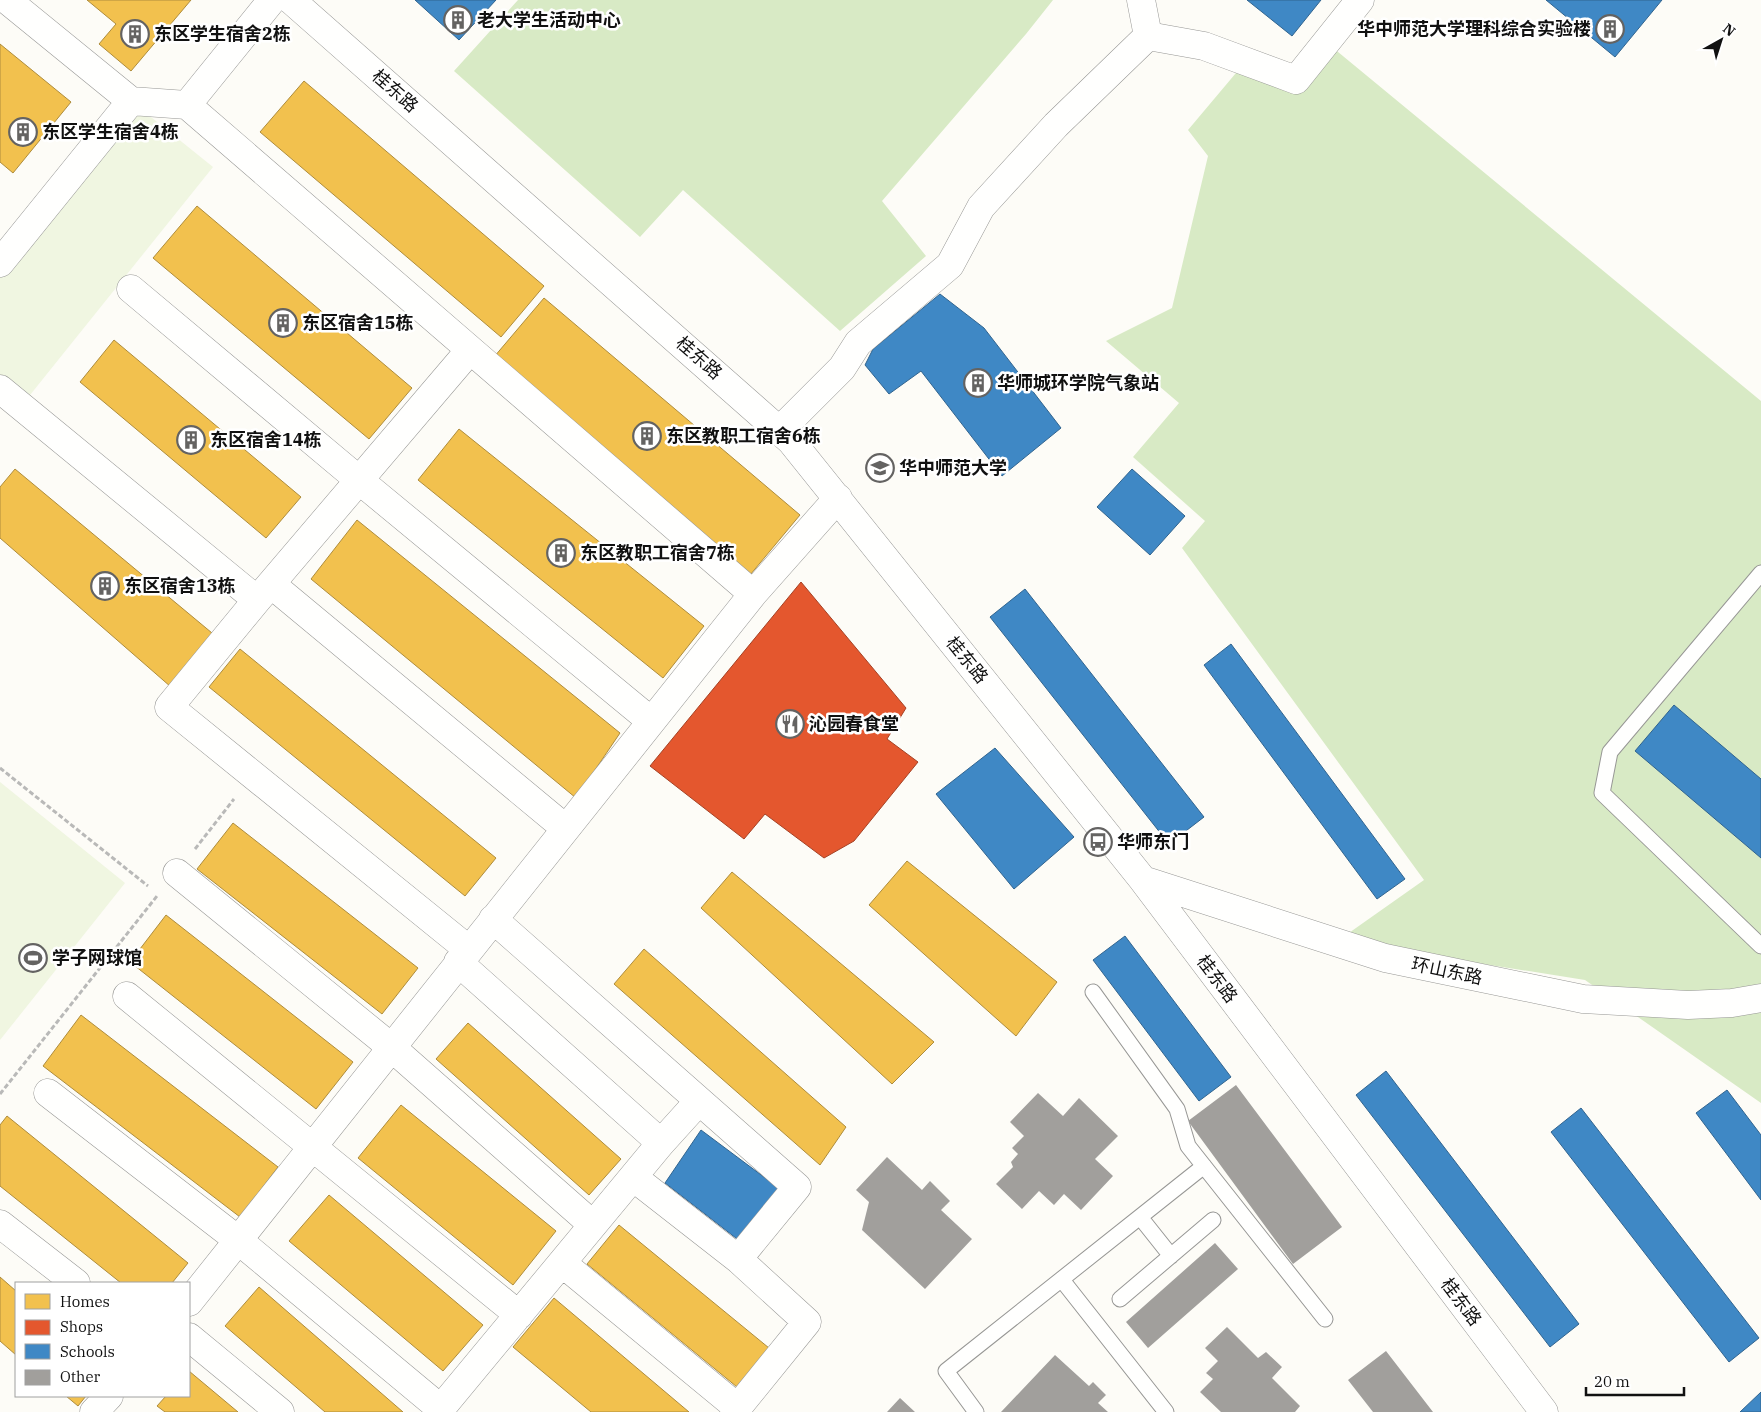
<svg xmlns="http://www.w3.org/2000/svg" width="1761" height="1412" viewBox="0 0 1761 1412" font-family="'IBM Plex Serif','Noto Sans SC',serif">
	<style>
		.forest { fill: #d8eac5 }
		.pitch { fill: #f0f6e1 }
		.homes { fill: #f2c14e; stroke: #ae8c3c }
		.shops { fill: #e4572e; stroke: #a54225 }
		.schools { fill: #3f88c5; stroke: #31648f }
		.building { fill: #a19f9c }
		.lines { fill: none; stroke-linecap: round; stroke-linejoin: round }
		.lane-casing { stroke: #979795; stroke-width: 17 }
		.street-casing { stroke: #979795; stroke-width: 29 }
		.path { stroke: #b9b9b8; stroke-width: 3; stroke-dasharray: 5 2.5; stroke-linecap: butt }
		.lane { stroke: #fffffe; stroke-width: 15 }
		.street { stroke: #fffffe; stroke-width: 28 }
		.labels { text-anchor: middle; stroke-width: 5; stroke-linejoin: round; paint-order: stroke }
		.poi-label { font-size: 18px; font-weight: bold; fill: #111; stroke: #fff; text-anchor: start }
		.street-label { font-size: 18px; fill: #111; stroke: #fff }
	</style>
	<rect width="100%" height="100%" fill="#fdfcf7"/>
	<path class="forest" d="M518,0H1053L1026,34L882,201L926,256L840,331L683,190L640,237L454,71Z
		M1332,47L1761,401V1103L1585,980L1389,949L1346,935L1424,880L1182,548L1205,521L1133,457L1179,403L1106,341L1172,308L1208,156L1188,130L1241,67L1297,86Z"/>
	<path class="pitch" d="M131,101L213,167L22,405L0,388V263Z
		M0,782L125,883L0,1040Z"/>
	<path class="homes" d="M87,0H191L131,71L99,44L116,24Z
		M0,44L71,102L13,173L0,162Z
		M304,81L544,286L501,337L260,132Z
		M197,206L412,388L369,439L153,258Z
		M544,298L800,515L750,575L494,357Z
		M114,340L301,497L266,538L80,382Z
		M459,429L704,626L663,678L418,480Z
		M15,469L212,633L171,687L0,538V487Z
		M357,520L620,733L576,798L311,579Z
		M240,649L496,858L465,896L209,687Z
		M233,823L418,968L382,1014L197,869Z
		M907,861L1057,982L1016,1036L869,905Z
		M732,872L934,1042L892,1084L701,908Z
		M166,915L353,1062L316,1109L130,962Z
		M644,949L846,1127L820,1165L614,984Z
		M81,1015L278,1167L240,1217L43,1066Z
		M468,1023L621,1159L589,1195L436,1059Z
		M401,1105L556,1231L513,1285L358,1158Z
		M7,1116L188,1263L172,1283H121L0,1186V1125Z
		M329,1195L483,1325L443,1371L289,1241Z
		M619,1225L769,1348L737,1387L587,1264Z
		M0,1277L16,1291V1355L0,1341Z
		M259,1287L403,1412H325L225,1326Z
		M554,1298L689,1412H591L513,1347Z
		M189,1371L238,1412H165L157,1406L166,1396H189Z
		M66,1396H86L78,1406Z"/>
	<path class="shops" d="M801,582L906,708L887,739L918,762L854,841L824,858L765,814L744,839L650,766Z"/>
	<path class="schools" d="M415,0H496L459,40Z
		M1247,0H1321L1292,36Z
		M1546,0H1662L1615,57Z
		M940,294L984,328L1061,428L1002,476L921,371L889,394L865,365L873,349Z
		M1132,469L1185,516L1150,555L1097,507Z
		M1025,589L1204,817L1169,844L990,617Z
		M1231,644L1405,879L1377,899L1204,665Z
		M1674,705L1761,779V858L1635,751Z
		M995,748L1074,837L1014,889L936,794Z
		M1125,936L1231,1077L1199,1101L1093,960Z
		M1386,1071L1579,1324L1550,1347L1356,1095Z
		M1727,1090L1761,1135V1200L1696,1113Z
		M1581,1108L1759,1338L1729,1362L1551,1132Z
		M701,1130L784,1192L741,1242L665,1183Z
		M1761,1392V1412H1740Z"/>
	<path class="building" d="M1236,1085L1342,1227L1293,1264L1188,1121Z
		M1038,1093L1063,1116L1079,1098L1118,1136L1095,1159L1113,1176L1081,1210L1064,1194L1054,1205L1039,1191L1022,1209L996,1184L1013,1167L1011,1162L1018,1154L1012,1148L1024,1136L1010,1122Z
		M887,1157L922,1190L930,1181L950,1201L941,1210L972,1239L925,1289L862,1230L869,1202L856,1190Z
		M1215,1243L1238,1269L1148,1348L1126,1322Z
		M1227,1327L1258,1358L1266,1352L1282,1367L1272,1378L1300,1406L1295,1412H1221L1200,1392L1213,1379L1206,1373L1218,1361L1205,1348Z
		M1386,1351L1433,1412H1373L1348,1380Z
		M1055,1355L1089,1386L1093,1382L1106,1395L1098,1403L1108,1412H1001Z
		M900,1398L915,1412H887Z"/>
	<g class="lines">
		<defs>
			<path id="lane" d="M1761,573L1610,752L1602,793L1761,946
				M1093,992L1177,1109L1188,1146L1325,1319
				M1140,1217L1171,1256
				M1062,1280L1166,1412
				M1120,1299L1213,1220
				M976,1412L946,1371L1204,1166"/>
			<path id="street" d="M7,0L131,101
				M291,0L791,441L1143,880L1544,1412
				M1141,0L1148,36
				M187,105L753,594
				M0,263L131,101L187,105L272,0
				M131,289L359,480L651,721
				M0,389L257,600
				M780,430L842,368L858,343L950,265L981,207L1056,125L1148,36L1204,46L1296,80L1360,0
				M271,584L565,828
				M177,873L391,1047L593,1225
				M1143,880L1385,958L1583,999L1688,1005L1732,1003L1761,998
				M493,919L797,1187L738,1259
				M469,950L169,707L257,600L470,350
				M458,962L661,1143
				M127,996L519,1315
				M48,1093L238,1240L441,1409
				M633,1177L738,1259L807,1322L734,1412
				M0,1224L76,1283
				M562,1263L738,1408
				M189,1302L753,594L838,498
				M189,1337L280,1412
				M94,1412L109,1396
				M438,1412L661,1143L699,1101"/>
		</defs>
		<use href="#lane" class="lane-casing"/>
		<use href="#street" class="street-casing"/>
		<path class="path" d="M0,768L148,886
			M195,849L234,799
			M0,1094L157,896"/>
		<use href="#lane" class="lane"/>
		<use href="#street" class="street"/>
	</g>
	<defs>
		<symbol id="building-ring" viewBox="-11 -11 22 22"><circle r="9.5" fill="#fff" stroke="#646362" stroke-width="1.5"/><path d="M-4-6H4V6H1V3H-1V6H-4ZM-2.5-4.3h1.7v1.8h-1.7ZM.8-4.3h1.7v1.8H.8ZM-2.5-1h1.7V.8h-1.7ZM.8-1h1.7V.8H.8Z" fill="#646362"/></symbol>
		<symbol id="university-ring" viewBox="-11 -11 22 22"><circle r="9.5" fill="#fff" stroke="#646362" stroke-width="1.5"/><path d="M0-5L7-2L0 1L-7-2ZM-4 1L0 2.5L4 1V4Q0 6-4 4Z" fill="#646362"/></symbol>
		<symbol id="restaurant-ring" viewBox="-11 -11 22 22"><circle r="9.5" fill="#fff" stroke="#646362" stroke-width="1.5"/><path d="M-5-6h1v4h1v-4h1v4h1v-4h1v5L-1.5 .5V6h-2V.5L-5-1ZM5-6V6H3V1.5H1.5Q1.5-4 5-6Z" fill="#646362"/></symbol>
		<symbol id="bus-ring" viewBox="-11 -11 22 22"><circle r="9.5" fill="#fff" stroke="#646362" stroke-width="1.5"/><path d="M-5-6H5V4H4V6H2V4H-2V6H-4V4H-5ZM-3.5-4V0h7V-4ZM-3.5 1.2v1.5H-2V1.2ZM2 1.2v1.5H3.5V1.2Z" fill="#646362"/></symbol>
		<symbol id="stadium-ring" viewBox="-11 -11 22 22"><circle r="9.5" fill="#fff" stroke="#646362" stroke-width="1.5"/><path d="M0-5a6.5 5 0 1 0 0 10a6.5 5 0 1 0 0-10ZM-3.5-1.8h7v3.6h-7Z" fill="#646362"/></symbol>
	</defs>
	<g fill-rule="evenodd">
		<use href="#building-ring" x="442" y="4" width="32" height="32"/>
		<use href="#building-ring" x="1594" y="13" width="32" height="32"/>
		<use href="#building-ring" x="119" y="18" width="32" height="32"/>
		<use href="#building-ring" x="7" y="116" width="32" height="32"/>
		<use href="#building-ring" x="267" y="307" width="32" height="32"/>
		<use href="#building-ring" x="962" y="367" width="32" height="32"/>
		<use href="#building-ring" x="631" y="420" width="32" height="32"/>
		<use href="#building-ring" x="175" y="424" width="32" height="32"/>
		<use href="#university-ring" x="864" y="452" width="32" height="32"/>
		<use href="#building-ring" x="545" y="537" width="32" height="32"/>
		<use href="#building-ring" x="89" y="570" width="32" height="32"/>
		<use href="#restaurant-ring" x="774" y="708" width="32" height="32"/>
		<use href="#bus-ring" x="1082" y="826" width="32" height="32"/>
		<use href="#stadium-ring" x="17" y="942" width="32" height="32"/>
	</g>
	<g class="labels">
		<g class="poi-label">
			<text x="477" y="26">老大学生活动中心</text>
			<text x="1591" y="35" text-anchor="end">华中师范大学理科综合实验楼</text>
			<text x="154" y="40">东区学生宿舍2栋</text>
			<text x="42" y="138">东区学生宿舍4栋</text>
			<text x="302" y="329">东区宿舍15栋</text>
			<text x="997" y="389">华师城环学院气象站</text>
			<text x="666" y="442">东区教职工宿舍6栋</text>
			<text x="210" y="446">东区宿舍14栋</text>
			<text x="899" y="474">华中师范大学</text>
			<text x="580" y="559">东区教职工宿舍7栋</text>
			<text x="124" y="592">东区宿舍13栋</text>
			<text x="809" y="730">沁园春食堂</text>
			<text x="1117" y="848">华师东门</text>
			<text x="52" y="964">学子网球馆</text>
		</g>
		<g class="street-label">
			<text transform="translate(395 91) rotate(41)" y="6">桂东路</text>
			<text transform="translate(699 358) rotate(41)" y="6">桂东路</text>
			<text transform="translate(967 660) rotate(51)" y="6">桂东路</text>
			<text transform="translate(1447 971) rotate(12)" y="6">环山东路</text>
			<text transform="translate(1217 979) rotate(53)" y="6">桂东路</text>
			<text transform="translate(1461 1302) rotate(53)" y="6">桂东路</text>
		</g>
	</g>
	<rect x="15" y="1282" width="175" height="115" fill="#ffffff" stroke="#a0a0a0"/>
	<rect x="25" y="1294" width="25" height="15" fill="#f2c14e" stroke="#a0a0a0"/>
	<text x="60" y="1307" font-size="15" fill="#111111">Homes</text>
	<rect x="25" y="1320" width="25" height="15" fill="#e4572e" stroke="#a0a0a0"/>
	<text x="60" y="1332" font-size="15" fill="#111111">Shops</text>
	<rect x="25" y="1344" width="25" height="15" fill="#3f88c5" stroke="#a0a0a0"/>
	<text x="60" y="1357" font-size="15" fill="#111111">Schools</text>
	<rect x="25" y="1370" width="25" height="15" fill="#a19f9c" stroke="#a0a0a0"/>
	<text x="60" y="1382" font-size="15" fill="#111111">Other</text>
	<g transform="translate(1721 40) rotate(39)" stroke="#ffffff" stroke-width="4" paint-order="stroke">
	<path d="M0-4L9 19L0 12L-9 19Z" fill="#111111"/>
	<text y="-8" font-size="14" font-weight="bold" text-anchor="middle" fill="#111111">N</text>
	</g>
	<path d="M1586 1387v8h98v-8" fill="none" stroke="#111111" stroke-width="2.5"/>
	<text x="1594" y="1387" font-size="15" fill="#111111" stroke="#ffffff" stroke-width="4" paint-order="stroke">20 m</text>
</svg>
